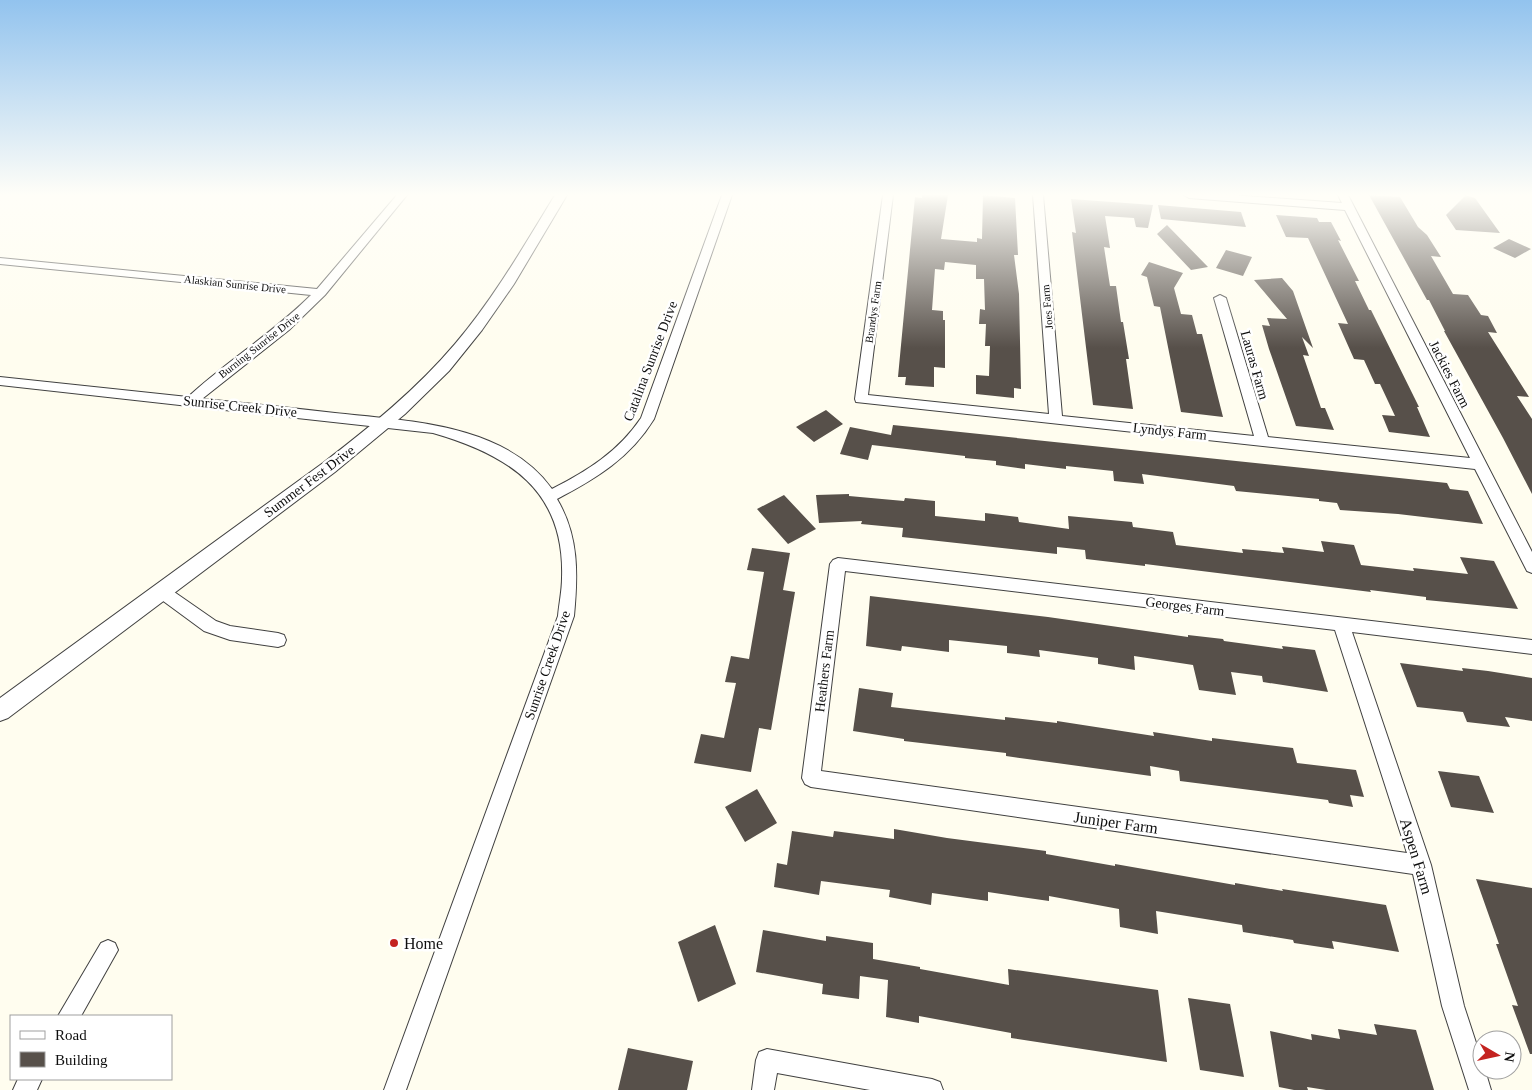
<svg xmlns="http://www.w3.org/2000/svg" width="1532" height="1090" viewBox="0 0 1532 1090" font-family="'Times New Roman',serif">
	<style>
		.building { fill: #57504a }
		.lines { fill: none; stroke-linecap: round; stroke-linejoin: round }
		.minor-casing { stroke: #414141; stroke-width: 2 }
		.tertiary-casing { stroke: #414141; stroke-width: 2 }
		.minor { fill: #fff; fill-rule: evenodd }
		.tertiary { fill: #fff; fill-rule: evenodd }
		.poi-dot { fill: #c42320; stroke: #fff; stroke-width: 2 }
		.labels { text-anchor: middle; stroke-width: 5; stroke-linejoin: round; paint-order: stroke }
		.far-street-label { font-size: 11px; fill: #0e0e0e; stroke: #fff }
		.street-label { font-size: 14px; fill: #0e0e0e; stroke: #fff }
		.near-street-label { font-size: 16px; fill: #0e0e0e; stroke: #fff }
		.near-poi-label { font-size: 16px; fill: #0e0e0e; stroke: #fff; text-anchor: start }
	</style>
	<rect width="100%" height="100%" fill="#fffdef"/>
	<path class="building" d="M922,195H948L941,239L977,242V238L982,239L983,195L1015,198L1018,255H1014L1019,294L1021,389L1014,388V398L976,394V375L989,376L990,346H985L986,324H979L980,309L985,310L984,279H976V265L945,262L944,270L935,269L932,310L943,311V320H945V368L934,367V387L905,385L906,377H898L915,197L922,198Z
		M1369,195L1400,197L1418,227L1427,235L1441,257L1431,256L1453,294L1468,295L1481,315L1488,316L1497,333L1488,332L1529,397L1517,396L1532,419V494L1503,438L1444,331H1445L1429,300H1427Z
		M1466,195L1475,198L1500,233L1456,230L1446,215Z
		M1071,199L1153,205L1148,228L1136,227L1134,218L1105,216L1110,248L1104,247L1110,286H1116L1121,322H1123L1129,359H1126L1133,409L1093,405L1072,232L1076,233Z
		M1158,205L1241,212L1246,227L1161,219Z
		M1276,215L1317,218L1319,222H1331L1341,241L1338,240L1359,281H1355L1369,310H1371L1419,407H1417L1430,437L1389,432L1382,415L1395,416L1380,384H1375L1364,360L1354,359L1338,323L1348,324L1308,238L1286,237Z
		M1167,225L1208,267L1191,270L1157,234Z
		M1509,239L1531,249L1515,258L1493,248Z
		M1226,250L1252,257L1243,276L1216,268Z
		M1149,262L1183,273L1174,288L1181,314L1192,315L1197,334H1202L1223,417L1181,412L1160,307L1154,306L1147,277L1141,275Z
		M1282,278L1293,291L1313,348L1302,337L1309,356L1303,355L1321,408H1325L1334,430L1296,426L1269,349L1262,325L1270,326L1267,318L1287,319L1254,280Z
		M826,410L843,424L814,442L796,427Z
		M893,425L1447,483L1450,489L1468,491L1483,524L1398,514L1340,510L1337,503L1319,501V499L1236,491L1234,486L1142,474L1144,484L1114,481L1113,471L1066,466V469L1025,464V469L996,465V461L965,458V456L872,445L868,460L840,454L850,427L891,435Z
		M849,494V496L904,501L905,498L935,501V516L985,521V513L1018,517L1019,522L1069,529L1068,516L1132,522L1133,527L1173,532L1176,545L1243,553L1242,549L1284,553L1282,547L1324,552L1321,541L1354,545L1361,565L1414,571L1413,568L1468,574L1460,557L1494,561L1518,609L1426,600V597L1370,590L1371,592L1145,564V566L1086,559L1085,550L1057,547V554L902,537L903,528L861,524L862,521L819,523L816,495Z
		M784,495L816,529L788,544L757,509Z
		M752,548L790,553L783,590L795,592L771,730L759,728L751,772L694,763L701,734L724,738L736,683L725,682L731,656L749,659L764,572L747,570Z
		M870,596L1048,617L1188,637V635L1223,639L1224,641L1283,649L1282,646L1315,650L1328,692L1263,682L1262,676L1231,672L1236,695L1199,690L1193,665L1134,656L1135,670L1098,664V658L1039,650L1040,657L1007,653V646L949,640V652L902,646L901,651L866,646Z
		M1400,663L1463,671L1462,668L1488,671L1532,678V721L1505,717L1510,727L1467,722L1463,712L1417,707Z
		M859,688L893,693L891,707L1005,720V717L1057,723V721L1154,736L1153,732L1212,741V738L1293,748L1297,763L1356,770L1364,797L1350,795L1353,807L1329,803L1328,800L1180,781L1179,771L1150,766L1151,776L1006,756V753L904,741V739L853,731Z
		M1438,771L1479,776L1494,813L1451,807Z
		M757,789L777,823L745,842L725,807Z
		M894,829L947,838L1046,851V854L1115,866V864L1235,885V883L1283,891L1282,889L1386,905L1399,952L1332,941L1334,949L1294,943L1293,940L1243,932L1242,925L1156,911L1158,934L1120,927L1119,909L1049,896V901L988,892V901L932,893L931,905L889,897L890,890L821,881L819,895L774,887L777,863L787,865L792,831L833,837L834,831L894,839Z
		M1476,879L1532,888V1054H1530L1512,1005L1518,1006L1496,944H1499Z
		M715,925L736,984L698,1002L678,942Z
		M763,930L826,941V936L873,943V959L920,967V969L1009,985L1008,969L1158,990L1167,1062L1011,1038V1033L919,1016V1023L886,1017L888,980L860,976L859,999L822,994L823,984L756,972Z
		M1188,998L1230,1004L1244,1077L1200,1070Z
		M1374,1024L1416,1030L1434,1090H1326L1307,1087L1308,1090H1294L1279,1087L1270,1031L1312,1040L1311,1034L1340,1039L1338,1029L1377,1035Z
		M628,1048L693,1061L687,1090H618Z"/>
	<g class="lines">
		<defs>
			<path id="minor" d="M397,195H407L325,295L289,330L202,399C247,403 291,408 335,413C407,421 505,423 552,489C587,471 618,452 641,418L722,195H732L654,419C630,458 597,478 557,499C579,536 578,574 574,616L406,1090H384L558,616C559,604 562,591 562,578C565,490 509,455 433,433L0,385V377L188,397C227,361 273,333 311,295L0,264V258L317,289Z
				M883,195H893L868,395L1049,414L1033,195H1043L1062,416L1254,436L1214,298L1220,295L1226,298L1268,437L1470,458L1345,210L1189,198L1184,195H1231L1342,203L1338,195H1348L1532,552V573L1527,571L1475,469L856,402L855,399Z
				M838,558L1532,640V654L1352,632L1431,865L1464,1006L1482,1061V1070H1485L1491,1090H1469L1442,1006L1413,874L811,787L805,784L802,778L830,564L833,560ZM845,571L1335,630L1407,853L821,771Z
				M161,585L167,587L216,621L230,626L278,633L284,635L286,640L284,645L278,647L230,640L204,631L155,595L153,591L155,587Z
				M108,940L115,943L118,950L81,1016H58L101,943Z
				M767,1049L932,1079L940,1082L943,1090H870L777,1073L774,1090H752L756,1060L759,1052Z
				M18,1079H42L37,1090H13Z"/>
			<path id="tertiary" d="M555,195H567L514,284L482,330L449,371L405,414L335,472L8,718L0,721V698L323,463C370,427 417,389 455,344C494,298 524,246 555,195Z"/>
		</defs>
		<use href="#minor" class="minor-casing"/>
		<use href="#tertiary" class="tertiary-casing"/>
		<use href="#minor" class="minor"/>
		<use href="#tertiary" class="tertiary"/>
	</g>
	<linearGradient id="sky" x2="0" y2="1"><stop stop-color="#92c3ee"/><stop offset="0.56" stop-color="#fffef8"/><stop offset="1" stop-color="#fffef8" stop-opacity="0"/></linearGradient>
	<rect width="1532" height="348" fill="url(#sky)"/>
	<circle class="poi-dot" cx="394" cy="943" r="5"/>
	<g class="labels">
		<g class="far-street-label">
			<text transform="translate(235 284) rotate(6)" y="4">Alaskian Sunrise Drive</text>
			<text transform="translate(1047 307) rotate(-95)" y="4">Joes Farm</text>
			<text transform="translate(873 312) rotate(-82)" y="4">Brandys Farm</text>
			<text transform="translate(259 345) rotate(-38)" y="4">Burning Sunrise Drive</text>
		</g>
		<g class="street-label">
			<text transform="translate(650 361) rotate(-69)" y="5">Catalina Sunrise Drive</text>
			<text transform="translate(1255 365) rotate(74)" y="5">Lauras Farm</text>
			<text transform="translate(1450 374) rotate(63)" y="5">Jackies Farm</text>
			<text transform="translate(240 406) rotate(6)" y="5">Sunrise Creek Drive</text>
			<text transform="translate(1170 431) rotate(6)" y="5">Lyndys Farm</text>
			<text transform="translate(309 481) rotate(-37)" y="5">Summer Fest Drive</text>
			<text transform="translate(1185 606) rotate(7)" y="5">Georges Farm</text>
			<text transform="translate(547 665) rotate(-71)" y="5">Sunrise Creek Drive</text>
			<text transform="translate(824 671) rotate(-83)" y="5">Heathers Farm</text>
		</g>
		<g class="near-street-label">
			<text transform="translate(1116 822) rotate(8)" y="6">Juniper Farm</text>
			<text transform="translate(1417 856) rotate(73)" y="6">Aspen Farm</text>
		</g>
		<g class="near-poi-label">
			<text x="404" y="949">Home</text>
		</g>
	</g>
	<rect x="10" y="1015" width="162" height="65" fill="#ffffff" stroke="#9f9f9f"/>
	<rect x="20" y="1031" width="25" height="8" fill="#ffffff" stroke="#9f9f9f"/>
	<text x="55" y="1040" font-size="15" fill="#0e0e0e">Road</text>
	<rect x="20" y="1052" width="25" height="15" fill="#57504a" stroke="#9f9f9f"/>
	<text x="55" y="1065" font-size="15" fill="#0e0e0e">Building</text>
	<g transform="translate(1497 1055) rotate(99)"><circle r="24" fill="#ffffff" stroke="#9f9f9f"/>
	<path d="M0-4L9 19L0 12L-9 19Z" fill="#c42320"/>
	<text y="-8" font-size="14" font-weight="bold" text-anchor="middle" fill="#0e0e0e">N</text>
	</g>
</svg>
